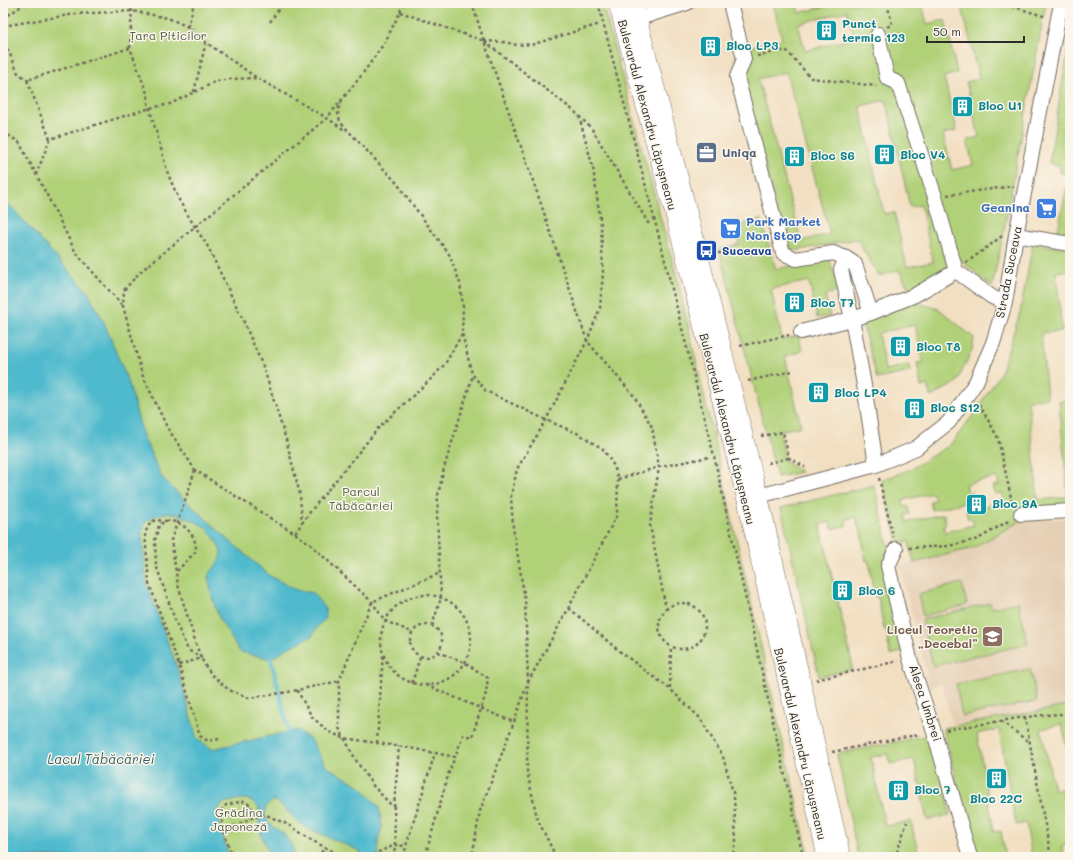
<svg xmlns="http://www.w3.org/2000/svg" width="1073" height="860" viewBox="0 0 1073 860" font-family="Mali,sans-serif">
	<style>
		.built { fill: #e6d0b5 }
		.green { fill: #b1d179; stroke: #6e7e52; fill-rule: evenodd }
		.water { fill: #50bacd; stroke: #3e727c }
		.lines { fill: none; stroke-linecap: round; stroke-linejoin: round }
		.stream { stroke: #50bacd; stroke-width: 4 }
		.minor-casing { stroke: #716a60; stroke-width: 16 }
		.major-casing { stroke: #716a60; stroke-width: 18 }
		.path { stroke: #716a60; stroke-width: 2.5; stroke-dasharray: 3 3; stroke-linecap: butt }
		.minor { stroke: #fff; stroke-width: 14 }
		.major { stroke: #fff; stroke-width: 17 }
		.labels { text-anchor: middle; stroke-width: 3; stroke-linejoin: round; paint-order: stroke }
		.culture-label { font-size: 12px; font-weight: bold; fill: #0d838f; stroke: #fbf7ec; text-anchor: start }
		.park-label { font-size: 12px; fill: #535d42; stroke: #fbf7ec }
		.street-label { font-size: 12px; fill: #2b2b2b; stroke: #fbf7ec }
		.service-label { font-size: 12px; font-weight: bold; fill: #4e5e75; stroke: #fbf7ec; text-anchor: start }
		.shop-label { font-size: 12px; font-weight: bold; fill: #366cbe; stroke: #fbf7ec; text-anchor: end }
		.transit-label { font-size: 12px; font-weight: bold; fill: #164399; stroke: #fbf7ec; text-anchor: start }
		.education-label { font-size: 12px; font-weight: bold; fill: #785e54; stroke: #fbf7ec; text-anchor: end }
		.water-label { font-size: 13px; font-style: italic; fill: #385d64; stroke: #fbf7ec }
	</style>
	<rect width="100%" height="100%" fill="#fbf7ec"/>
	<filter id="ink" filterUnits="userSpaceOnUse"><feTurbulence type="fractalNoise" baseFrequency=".025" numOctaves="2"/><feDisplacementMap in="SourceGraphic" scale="8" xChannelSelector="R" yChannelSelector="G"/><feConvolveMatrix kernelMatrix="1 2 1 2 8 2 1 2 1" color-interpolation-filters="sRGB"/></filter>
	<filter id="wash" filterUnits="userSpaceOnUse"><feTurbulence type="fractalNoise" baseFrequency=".012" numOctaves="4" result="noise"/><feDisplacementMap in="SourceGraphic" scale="16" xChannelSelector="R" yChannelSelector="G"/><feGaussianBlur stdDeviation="0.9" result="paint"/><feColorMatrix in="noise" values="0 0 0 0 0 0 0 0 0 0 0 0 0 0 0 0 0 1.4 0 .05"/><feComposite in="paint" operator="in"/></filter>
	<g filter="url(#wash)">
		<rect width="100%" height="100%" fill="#f2dfc1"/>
		<path class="built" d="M1070,519V705L1046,710L953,726L942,684L930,687L900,566L959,552L973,548L1022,520Z"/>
		<path class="green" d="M3,3H602L678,282L809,857H3Z
			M773,3H796L799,13L834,4V3H922L927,24L945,20L957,73L944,77L957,131L943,134L952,170L973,165L967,140L979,137L966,82L979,79L961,3H1046L1004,231L992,287L961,260L909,289L899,270L879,276L857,239L794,251L785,245L743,76L744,48L782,39ZM847,11L854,38L805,51L798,24ZM786,72L830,234L801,241L758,79ZM886,100L910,207L921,205L933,262L907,267L894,212L884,214L860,106Z
			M1070,37V238L1057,235L1069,175L1059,172L1061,166L1049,163Z
			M761,219L776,269L829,259L840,291L825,295L830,316L817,318L809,281L771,289L782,339L799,336L802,351L785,356L801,426L780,431L786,462L801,472L777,477L719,249L739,244L735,227Z
			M1033,243L1070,249V270L1056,272L1062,331L1041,333L1047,398L1028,400L1038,500L1068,497L1059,401L1070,400V508L1022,520L973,548L914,563L909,542L898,541L882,480L909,470L950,445L974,414L1001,372L1020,313ZM997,477L999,485L993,486L995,494L1002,493L1004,502L966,511L968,519L972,518L974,525L945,532L943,525L946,524L944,514L907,522L905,515L910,514L908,506L904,507L903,500L933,493L935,500L930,501L932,510L974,500L972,492L967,493L965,484Z
			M911,301L939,309L974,338L972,350L957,382L931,397L927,385L921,387L917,363L923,362L915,325L878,333L885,370L909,365L910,372L877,379L862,323Z
			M874,485L889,549L904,651L890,655L886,629H884L878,597H876L870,571H871L868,560L866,561L860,527H858L856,517L846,519V526L832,529L830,522L820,524L852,663V669L819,677L781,508Z
			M962,583L967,605L923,616L918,594Z
			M1018,602L1028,644L933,666L922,620L990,603L992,608Z
			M1030,669L1037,701L962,716L956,684Z
			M1070,705V766L1062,724L1041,729L1054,790L1062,789L1069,823H1070V842L1062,847L1064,857H1032L1026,823L1016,825L999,729L977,734L994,832L1001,831L1005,857H976L943,728L1046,710Z
			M925,736L936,743L950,815L927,820L914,759L890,764L887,754L871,757L885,826L911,821L919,857H858L837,754Z"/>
		<path class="water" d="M3,198L87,291L104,322L129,384L143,436L161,476L172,488L230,541L270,576L296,590L313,593L325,609L326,618L317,627L312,636L286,649L271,659L240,652L219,618L212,597L208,576C213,569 220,562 221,553C221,546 210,531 205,527C198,522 179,514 171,513C162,512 152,518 145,522L142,534L146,583L177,667L197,739L212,749L297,730L311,740L326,766L360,786L379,807L382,826L378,841L379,857H361L360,851L303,826L276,801H272L266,807L265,818L273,827L283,833L292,846L295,857H271L261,835L259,822V808C248,794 239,800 223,803L218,810L220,827L229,857H3Z"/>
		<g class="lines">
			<path class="stream" d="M271,659L289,732"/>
		</g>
	</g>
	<g filter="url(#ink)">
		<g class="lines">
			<defs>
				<path id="minor" d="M730,3L744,59L737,77L783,253L796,259L833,253L846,258L855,264L871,313
					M639,18L687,3
					M878,34L887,78L898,83L935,197L956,271
					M1016,235L1070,244
					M846,258L841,270L852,319L864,385L876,465
					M801,332L852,319L871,313L915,295L956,271L992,297L1005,303
					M759,496L876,465L916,448L949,422L976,382L993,343L1005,303L1016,235L1061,3
					M1021,514L1070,511
					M896,549L888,566L910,659L934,732L970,857"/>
				<path id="major" d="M617,3L675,218L746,500L826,857
					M634,3L703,269L764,516L842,857"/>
			</defs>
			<use href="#minor" class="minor-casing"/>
			<use href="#major" class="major-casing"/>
			<path class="path" d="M132,3L130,48L148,96V103L168,174L179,200L195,227L207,245L243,320L264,369L287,443L300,495L302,523
				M403,3L400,12L385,42L361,76L327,118L140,272L124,290L123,306L142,374L167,427L195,470L276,522L295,533L310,544L372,602L385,621L412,632
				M472,3L484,41L540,201L587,341L634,396L652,427L659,467L650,525L666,609
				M598,3L656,225L714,456L803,857
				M1001,3L1047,17
				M400,12L484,41L574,111L592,129L650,226
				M3,18L19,8L22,3
				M270,22L283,3
				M3,26L75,14L132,11L168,18L188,27L204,41L257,78L327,118L346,131
				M188,27L194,3
				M887,27L892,24L887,3
				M3,38L18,73L29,81
				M484,41L504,42L517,45L534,44L600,24
				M757,56L786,50L811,78L876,86
				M194,92L206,42
				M342,101C337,109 337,115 341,123L396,182L449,254L460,283L463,307L462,333L472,374L486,391L546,420L579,434L603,449L614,466L618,479L617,515L566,613L528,682L514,722L480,811L472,857
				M3,132L19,142L47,195L76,253L122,305
				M50,139L27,80L130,48
				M36,175L50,139L150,108L170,104L217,81L231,79L256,78
				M947,195L1014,186
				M718,253H771
				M966,263L1002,236
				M740,346L789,335
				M748,381L793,371
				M979,404L998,438L1012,502L1013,505
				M761,436L783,432L789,458L805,467
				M768,463L789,458
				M195,470L188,492L171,540L178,585L184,605L198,650L204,664L212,675L229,690L249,698L288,692L339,681
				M879,478L893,537
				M618,479L659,467L709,457
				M167,521L155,520L148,526L145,534L149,583L179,665L200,736L208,741L219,739
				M295,533L310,512L380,426L429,381L445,364L462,334
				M909,548L949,546L978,539L1010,520
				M177,571L196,551C197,536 184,521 168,521C166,521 162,523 159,525L155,540L156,565L176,623L188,650L202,658
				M381 640a45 45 0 1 1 90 0a45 45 0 1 1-90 0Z
				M659 626a23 23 0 1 1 46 0a23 23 0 1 1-46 0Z
				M569,608L618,650L670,689L700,718L723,757L734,796L736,842L732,857
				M410 641a16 16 0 1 1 32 0a16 16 0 1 1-32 0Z
				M432,626L441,598L437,515L438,495L444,468L473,375
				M438,652L464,662L488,678L486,693L472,737L463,735L455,757
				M179,665L202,658
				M816,680L898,661
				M412,683L420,657
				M426,685L482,709L514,722
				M670,688L671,647
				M297,690L312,717L329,732L344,738L410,748L455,757L449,772L425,857
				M1025,717L1051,857
				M1001,721L1029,742
				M946,730L1025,717L1058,714L1070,715
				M377,743L383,654
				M832,752L921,734
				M394,807L399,746
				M223,831L254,817
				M233,857L223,831L221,811L226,805L243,801L251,805L254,817L266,815L289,825L313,841L342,856L347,857
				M317,857L326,847
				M367,857L395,845L406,846
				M394,857L395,845L394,808L374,787L357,762L339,728V681L372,602L440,573
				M404,857L406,846L435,753
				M556,857L537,818L527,771L528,682L525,600L513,527L511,496L517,469L546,420L587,341L600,308L603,273L601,225L593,168L579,116
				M880,857L897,852
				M901,857L897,852L907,822"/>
			<use href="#minor" class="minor"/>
			<use href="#major" class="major"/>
		</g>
	</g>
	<defs>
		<symbol id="building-square" viewBox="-11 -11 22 22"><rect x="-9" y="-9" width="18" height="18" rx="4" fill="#0f9aa8" stroke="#fbf7ec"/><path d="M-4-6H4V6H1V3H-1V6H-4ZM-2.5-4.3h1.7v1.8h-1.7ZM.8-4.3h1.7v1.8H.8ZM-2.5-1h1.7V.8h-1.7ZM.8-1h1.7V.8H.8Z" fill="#fff"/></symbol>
		<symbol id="office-square" viewBox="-11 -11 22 22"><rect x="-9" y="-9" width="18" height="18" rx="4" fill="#5c6f8a" stroke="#fbf7ec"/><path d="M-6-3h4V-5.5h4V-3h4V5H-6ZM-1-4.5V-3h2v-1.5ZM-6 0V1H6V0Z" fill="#fff"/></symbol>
		<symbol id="supermarket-square" viewBox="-11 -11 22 22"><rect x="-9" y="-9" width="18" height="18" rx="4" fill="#3f7fe0" stroke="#fbf7ec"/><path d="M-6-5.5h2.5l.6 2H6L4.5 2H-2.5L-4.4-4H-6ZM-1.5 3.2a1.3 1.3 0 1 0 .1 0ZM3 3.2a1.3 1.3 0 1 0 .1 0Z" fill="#fff"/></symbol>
		<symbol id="bus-square" viewBox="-11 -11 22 22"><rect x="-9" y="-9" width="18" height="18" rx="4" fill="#1a4fb4" stroke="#fbf7ec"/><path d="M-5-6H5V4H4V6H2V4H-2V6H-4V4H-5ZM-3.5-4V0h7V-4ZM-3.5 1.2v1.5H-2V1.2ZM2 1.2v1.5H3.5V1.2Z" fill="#fff"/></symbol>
		<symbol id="school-square" viewBox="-11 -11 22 22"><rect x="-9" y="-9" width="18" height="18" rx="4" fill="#8d6e63" stroke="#fbf7ec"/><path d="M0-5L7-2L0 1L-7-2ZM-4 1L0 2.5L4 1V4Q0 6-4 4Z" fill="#fff"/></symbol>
	</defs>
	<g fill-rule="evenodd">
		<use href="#building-square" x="814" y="18" width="25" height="25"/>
		<use href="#building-square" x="698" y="34" width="25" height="25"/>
		<use href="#building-square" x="950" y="94" width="25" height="25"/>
		<use href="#office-square" x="694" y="140" width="25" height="25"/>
		<use href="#building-square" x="872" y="142" width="25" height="25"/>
		<use href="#building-square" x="782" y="144" width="25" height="25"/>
		<use href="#supermarket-square" x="1034" y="196" width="25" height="25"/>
		<use href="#supermarket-square" x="718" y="216" width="25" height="25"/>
		<use href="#bus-square" x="694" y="238" width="25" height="25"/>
		<use href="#building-square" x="782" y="290" width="25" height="25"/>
		<use href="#building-square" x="888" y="334" width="25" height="25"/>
		<use href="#building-square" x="806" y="380" width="25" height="25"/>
		<use href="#building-square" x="902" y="396" width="25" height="25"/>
		<use href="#building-square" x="964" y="492" width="25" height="25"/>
		<use href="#building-square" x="830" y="578" width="25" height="25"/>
		<use href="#school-square" x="980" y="624" width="25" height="25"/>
		<use href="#building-square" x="984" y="766" width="25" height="25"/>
		<use href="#building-square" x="886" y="778" width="25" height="25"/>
	</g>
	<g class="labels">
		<g class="culture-label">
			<text x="842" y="28">Punct<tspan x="842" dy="14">termic 123</tspan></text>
			<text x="726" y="50">Bloc LP3</text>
			<text x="978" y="110">Bloc U1</text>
			<text x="900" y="159">Bloc V4</text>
			<text x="810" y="160">Bloc S6</text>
			<text x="810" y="307">Bloc T7</text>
			<text x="916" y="351">Bloc T8</text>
			<text x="834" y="397">Bloc LP4</text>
			<text x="930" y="412">Bloc S12</text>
			<text x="992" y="508">Bloc 9A</text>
			<text x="858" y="595">Bloc 6</text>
			<text x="914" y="794">Bloc 7</text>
			<text x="996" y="803" text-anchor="middle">Bloc 22C</text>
		</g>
		<g class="park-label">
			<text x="168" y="40">Țara Piticilor</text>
			<text x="361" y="496">Parcul<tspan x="361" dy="14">Tăbăcăriei</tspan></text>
			<text x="239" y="817">Grădina<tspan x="239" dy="14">Japoneză</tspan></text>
		</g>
		<g class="street-label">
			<text transform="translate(647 115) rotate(75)" y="4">Bulevardul Alexandru Lăpușneanu</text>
			<text transform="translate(1009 272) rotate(-79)" y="4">Strada Suceava</text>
			<text transform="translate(727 429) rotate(76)" y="4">Bulevardul Alexandru Lăpușneanu</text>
			<text transform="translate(925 703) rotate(72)" y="4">Aleea Umbrei</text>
			<text transform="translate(800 744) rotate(77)" y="4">Bulevardul Alexandru Lăpușneanu</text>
		</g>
		<g class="service-label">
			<text x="722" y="157">Uniqa</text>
		</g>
		<g class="shop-label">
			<text x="1030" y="212">Geanina</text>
			<text x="746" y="226" text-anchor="start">Park Market<tspan x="746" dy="14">Non Stop</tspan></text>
		</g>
		<g class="transit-label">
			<text x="722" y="255">Suceava</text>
		</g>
		<g class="education-label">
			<text x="978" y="634">Liceul Teoretic<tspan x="978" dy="14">„Decebal”</tspan></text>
		</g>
		<g class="water-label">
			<text x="101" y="764">Lacul Tăbăcăriei</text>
		</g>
	</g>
	<rect width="1073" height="860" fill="none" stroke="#fbf7ec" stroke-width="16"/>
	<path d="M927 36v6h97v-6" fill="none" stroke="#2b2b2b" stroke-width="2"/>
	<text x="933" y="36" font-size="12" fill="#2b2b2b" stroke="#fbf7ec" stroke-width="3" paint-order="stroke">50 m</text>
</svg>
